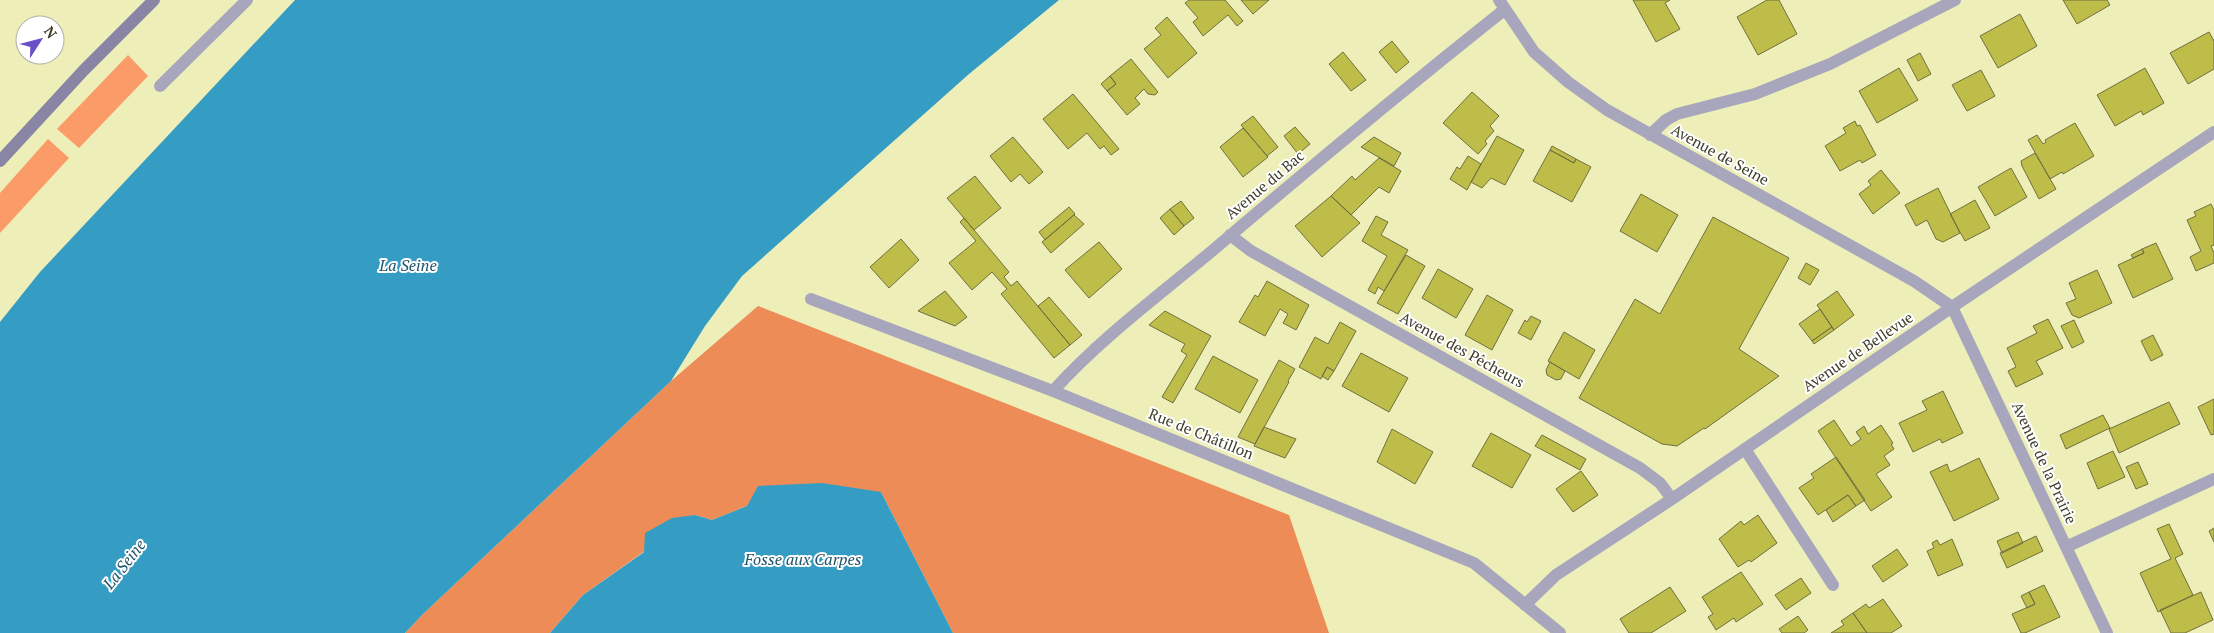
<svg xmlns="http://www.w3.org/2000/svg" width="2214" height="633" viewBox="0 0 2214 633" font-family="'PT Serif',serif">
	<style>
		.green { fill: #fa9b68 }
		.forest { fill: #ed8c56 }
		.water { fill: #359cc4 }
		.building { fill: #bfbd49; stroke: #70703f }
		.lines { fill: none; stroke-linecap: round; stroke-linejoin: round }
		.service { stroke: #a7a6bc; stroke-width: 12 }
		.minor { stroke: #a7a6bc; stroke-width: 12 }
		.secondary { stroke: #8885a5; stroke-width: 12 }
		.labels { text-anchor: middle; stroke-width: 4; stroke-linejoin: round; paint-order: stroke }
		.street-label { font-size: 15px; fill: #3d3d28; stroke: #fff }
		.water-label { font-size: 16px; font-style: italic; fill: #1d5469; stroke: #fff }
	</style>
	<rect width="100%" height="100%" fill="#edeeb8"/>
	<path class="green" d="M128,55L148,76L79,148L57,129Z
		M48,139L69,158L0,233V193Z"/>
	<path class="forest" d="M758,306L1289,515L1329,633H953L881,492L747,506L712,520L695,515L583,595L550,633H405L423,614L671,381Z"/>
	<path class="water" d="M295,0H1059L969,74L742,276L705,326L671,381L423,614L405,633H0V322L40,272Z
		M822,483L881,492L953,633H550L583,595L644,552L645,533L672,518L695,515L712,520L747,506L758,486Z"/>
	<path class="building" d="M1189,0H1225L1243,21L1237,26L1228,15L1203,36L1193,22L1198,18L1185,3Z
		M1241,0H1269L1253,14Z
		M1633,0H1670L1665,3L1680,29L1656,42Z
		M1767,0H1779L1797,34L1758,55L1737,17Z
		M2063,0H2107L2110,5L2077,24Z
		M2020,14L2037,46L1998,68L1980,36Z
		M1167,17L1197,53L1168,78L1144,49L1161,35L1155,28Z
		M2209,32L2214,41V69L2188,84L2170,53Z
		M1392,41L1409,62L1396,73L1379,52Z
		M1343,52L1366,80L1351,91L1329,64Z
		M1920,53L1931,74L1918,81L1907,60Z
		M1131,59L1158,92L1155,95L1148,94L1144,89L1135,98L1140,104L1127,115L1107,91L1116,84L1110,76Z
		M1899,68L1918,100L1877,123L1859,91Z
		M2145,68L2164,103L2143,115L2141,111L2115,126L2097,95Z
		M1981,70L1995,96L1967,111L1952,85Z
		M1110,76L1116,84L1107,91L1101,84Z
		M1472,92L1499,116L1490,126L1494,131L1485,141L1487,144L1478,154L1443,123Z
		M1073,94L1119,149L1111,155L1104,146L1100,149L1087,133L1068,149L1043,119Z
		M1253,116L1278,147L1267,156L1241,125Z
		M1855,121L1857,126L1860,125L1876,155L1862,163L1860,160L1840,171L1825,146L1846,133L1843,128Z
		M2075,123L2094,156L2063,174L2062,172L2050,179L2028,140L2037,135L2043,144L2046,142L2045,140Z
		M1295,127L1310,144L1298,154L1284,136Z
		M1243,128L1268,157L1243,177L1220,147Z
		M1497,136L1524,150L1505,185L1491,178L1482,188L1471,182Z
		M1013,137L1043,172L1029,184L1020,174L1011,182L990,156Z
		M1374,137L1401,153L1394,166L1361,147Z
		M1552,146L1576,159L1574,163L1550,150Z
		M1550,150L1574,163L1576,159L1591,167L1572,202L1533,181Z
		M2035,153L2056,189L2039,199L2022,166L2021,161Z
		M1468,156L1481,164L1467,190L1450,179L1457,167L1460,169Z
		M1379,158L1401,171L1389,193L1379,187L1351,215L1331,196L1352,176L1355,180Z
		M2011,168L2027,197L1995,216L1978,187Z
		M1881,170L1900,193L1873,214L1859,194L1871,185L1868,181Z
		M975,176L1001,208L974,230L947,198Z
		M1938,188L1960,233L1943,242L1936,239L1927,220L1916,226L1905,205Z
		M1641,194L1678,215L1657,252L1620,231Z
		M1331,196L1360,223L1322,257L1295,226Z
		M1975,200L1990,228L1965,241L1950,214Z
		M1181,201L1194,218L1184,226L1170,209Z
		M2211,204L2214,210V245L2211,246L2214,253V263L2196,271L2190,257L2201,251L2187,220L2196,216L2194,212Z
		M1069,207L1075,214L1045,240L1039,232Z
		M1170,209L1184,226L1174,235L1160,218Z
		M1074,215L1084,224L1051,253L1042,242Z
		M1376,216L1388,222L1381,235L1408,250L1384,291L1378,287L1375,294L1368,290L1387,256L1362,241Z
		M1713,217L1789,258L1739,349L1779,376L1705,429L1704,428L1677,446L1662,444L1579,398L1635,299L1660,314Z
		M964,218L1009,272L1004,277L1011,286L1017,281L1070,345L1054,358L1001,294L1007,289L992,272L972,290L949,263L976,241L960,222Z
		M901,239L919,260L889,288L870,267Z
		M1099,242L1122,269L1089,298L1065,270Z
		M2156,243L2173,279L2133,298L2118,265L2144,253L2142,249Z
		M2142,249L2144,253L2133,258L2131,255Z
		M1406,255L1425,266L1398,314L1377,303Z
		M1806,263L1819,270L1810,285L1798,278Z
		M1438,269L1473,289L1456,318L1422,298Z
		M2097,270L2112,303L2079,318L2072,315L2066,303L2076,299L2069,283Z
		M1267,281L1309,305L1296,330L1283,323L1288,314L1280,309L1265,336L1239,322L1255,295L1258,297Z
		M945,291L967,317L955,326L918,311Z
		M1837,291L1854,315L1834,330L1817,305Z
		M1487,295L1513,310L1492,350L1465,335Z
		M1049,297L1082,335L1070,345L1038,306Z
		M1820,309L1832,327L1812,341L1799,324Z
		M1165,311L1211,336L1173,403L1162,397L1187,355L1181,351L1185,344L1149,325Z
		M1531,316L1541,321L1531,340L1518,333L1525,320L1527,322Z
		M2048,319L2063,348L2036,361L2043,374L2016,387L2008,371L2016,367L2007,348L2037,333L2033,326Z
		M2074,320L2084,342L2072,348L2061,326Z
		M1340,322L1356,331L1334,371L1327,367L1321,379L1299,367L1315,337L1328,344Z
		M1832,327L1834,330L1814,344L1812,341Z
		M1564,332L1595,350L1579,379L1548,361Z
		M2153,335L2163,355L2151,361L2141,341Z
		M1361,353L1408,378L1389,412L1342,386Z
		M1213,356L1258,380L1240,413L1195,389Z
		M1279,360L1295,369L1288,381L1289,382L1255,444L1238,437Z
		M1550,362L1565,371L1561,379L1556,380L1547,375L1546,370Z
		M1327,367L1334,371L1328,380L1322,376Z
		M1943,391L1963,433L1942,443L1940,439L1913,452L1899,423L1927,410L1922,401Z
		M2214,399V434L2211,435L2198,407Z
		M2169,402L2180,424L2119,453L2109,429Z
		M2103,415L2110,428L2066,449L2060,435Z
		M1834,420L1851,446L1861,439L1856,432L1864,426L1868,434L1881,425L1893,443L1891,444L1894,449L1884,456L1890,465L1876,474L1892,497L1871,511L1818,431Z
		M1264,427L1296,439L1285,458L1254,446Z
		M1392,429L1433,452L1415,484L1377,462Z
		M1491,433L1531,455L1512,488L1472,466Z
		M1542,435L1586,459L1580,470L1535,446Z
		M2113,451L2125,477L2098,489L2087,463Z
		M1836,457L1865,500L1856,506L1848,495L1818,515L1799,488L1814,478L1811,474Z
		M1979,458L1999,499L1954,521L1930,472L1947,464L1950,472Z
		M2138,462L2148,484L2136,489L2126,467Z
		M1581,471L1598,495L1573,512L1556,489Z
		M1848,495L1856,506L1833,522L1826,510Z
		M1758,515L1777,543L1751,562L1749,560L1738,567L1719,539L1741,521L1744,525Z
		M2169,524L2183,554L2175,558L2193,595L2158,612L2140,573L2171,559L2157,529Z
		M2214,528V542L2209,531Z
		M2018,532L2023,543L2002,553L1997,541Z
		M2036,536L2043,551L2007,568L2000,553Z
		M1952,539L1963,565L1938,576L1927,551L1934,548L1932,543L1937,540L1940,545Z
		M1897,549L1908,565L1883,582L1872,566Z
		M1741,572L1763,604L1736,622L1734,618L1716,630L1708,617L1713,614L1702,597Z
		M1801,578L1811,593L1786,610L1775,595Z
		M2044,585L2060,617L2025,633H2021L2012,614L2035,604L2029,592Z
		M1670,587L1686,611L1651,633H1629L1620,619Z
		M2029,592L2035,604L2027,608L2021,596Z
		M2201,592L2213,620L2185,633H2171L2160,610Z
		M1883,599L1902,626L1891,633H1867L1853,613L1866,604L1869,608Z
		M1853,613L1867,633H1831L1844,625L1841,621Z
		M1798,616L1808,630L1804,633H1782L1779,629Z"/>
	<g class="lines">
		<path class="service" d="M160,86L247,0
			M1745,449L1833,585"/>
		<path class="minor" d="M1499,0L1534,52L1568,82L1607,110L1914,281L1952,307L2107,633
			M1650,135L1666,120L1677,114L1755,94L1830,64L1955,0
			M1230,235L1251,251L1640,468L1660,483L1672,499
			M811,299L1053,391L1474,563L1560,633
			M1053,391C1100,339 1158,296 1212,251C1308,169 1406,88 1504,10
			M2066,547L2214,479
			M1525,605L1556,575L1672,499L1952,307L2214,132"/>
		<path class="secondary" d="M0,161L84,70L154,0"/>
	</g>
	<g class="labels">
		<g class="street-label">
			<text transform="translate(1720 155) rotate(29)" y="5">Avenue de Seine</text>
			<text transform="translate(1265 185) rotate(-40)" y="5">Avenue du Bac</text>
			<text transform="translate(1462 350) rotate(29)" y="5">Avenue des Pêcheurs</text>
			<text transform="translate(1858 352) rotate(-34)" y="5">Avenue de Bellevue</text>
			<text transform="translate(1201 434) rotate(22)" y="5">Rue de Châtillon</text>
			<text transform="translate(2044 463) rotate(65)" y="5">Avenue de la Prairie</text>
		</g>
		<g class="water-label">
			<text x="408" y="271">La Seine</text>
			<text x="803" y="565">Fosse aux Carpes</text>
			<text transform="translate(124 564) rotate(-52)" y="6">La Seine</text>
		</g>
	</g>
	<g transform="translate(40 40) rotate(54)"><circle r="24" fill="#ffffff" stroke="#b1b1a9"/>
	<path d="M0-4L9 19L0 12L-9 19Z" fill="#694fc8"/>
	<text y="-8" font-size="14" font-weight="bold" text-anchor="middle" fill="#3d3d28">N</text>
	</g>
</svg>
